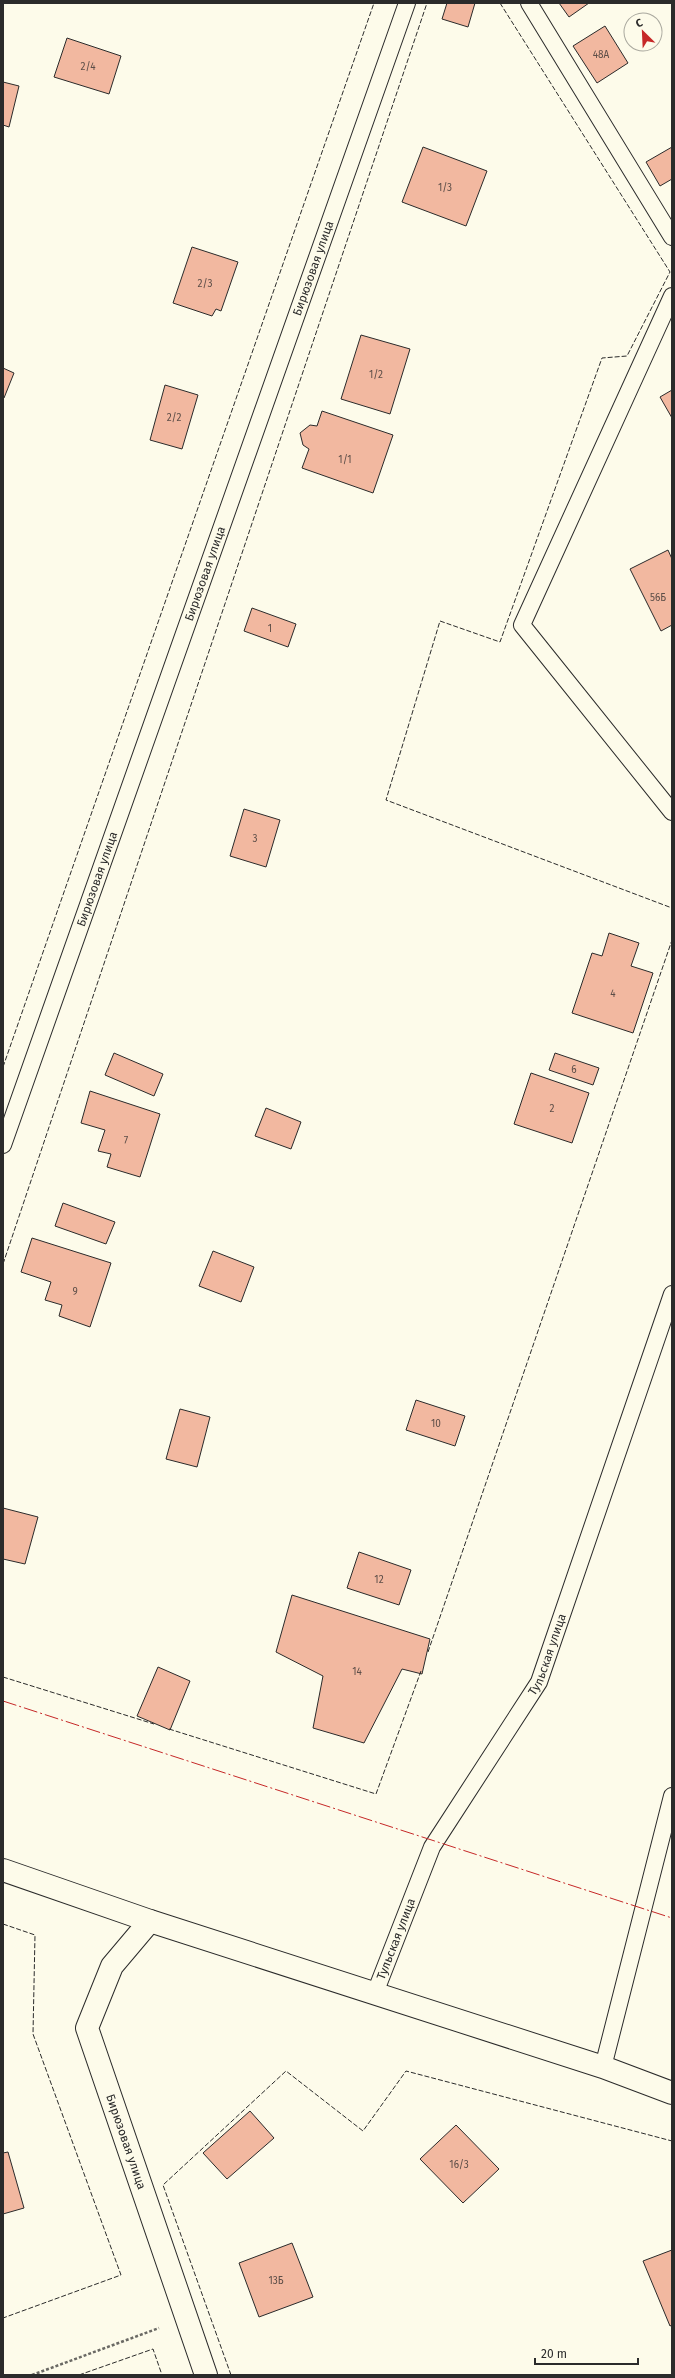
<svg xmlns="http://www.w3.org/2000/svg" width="675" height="2378" viewBox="0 0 675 2378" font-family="'Fira Sans',sans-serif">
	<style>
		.building { fill: #f2b8a0; stroke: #2b2b2b }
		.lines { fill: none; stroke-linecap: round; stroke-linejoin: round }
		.service-casing { stroke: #2b2b2b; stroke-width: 18 }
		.minor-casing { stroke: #2b2b2b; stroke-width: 24 }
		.path { stroke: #6a6964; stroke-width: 2.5; stroke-dasharray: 3 2; stroke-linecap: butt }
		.service { stroke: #fdfbea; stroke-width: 16 }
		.minor { stroke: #fdfbea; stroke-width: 22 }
		.fence { stroke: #2b2b2b; stroke-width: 1; stroke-dasharray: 5 2; stroke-linecap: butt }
		.power { stroke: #c62828; stroke-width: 1; stroke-dasharray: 14 3 2 3; stroke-linecap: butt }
		.labels { text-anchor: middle; stroke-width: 3; stroke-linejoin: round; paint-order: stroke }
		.number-label { font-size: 10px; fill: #5d4e48 }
		.street-label { font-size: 12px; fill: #2b2b2b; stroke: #fdfbea }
	</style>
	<rect width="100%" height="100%" fill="#fdfbea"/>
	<path class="building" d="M447,3H475L468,27L442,19Z
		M559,3H589L569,17Z
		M605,26L628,63L597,83L573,46Z
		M67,38L121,56L109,94L54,77Z
		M3,82L19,86L9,127L3,125Z
		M423,147L487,171L466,226L402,202Z
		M672,147V179L660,186L646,162Z
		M192,247L238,262L221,311L216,309L212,316L173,303Z
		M361,335L410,349L390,414L341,399Z
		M3,368L14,373L4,398H3Z
		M165,385L198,395L182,449L150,440Z
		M672,390V418L660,397Z
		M322,411L393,435L373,493L302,468L309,449L303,445L300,433L310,425L317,426Z
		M668,550L672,559V625L661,631L630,569Z
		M252,608L296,624L288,647L244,631Z
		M244,809L280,820L266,867L230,856Z
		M609,933L639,943L631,966L653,973L633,1033L572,1013L592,953L602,956Z
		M114,1053L163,1074L154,1096L105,1075Z
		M555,1053L599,1068L593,1085L549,1070Z
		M531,1073L589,1093L572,1143L514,1124Z
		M90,1091L160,1114L140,1177L107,1167L111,1154L98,1151L105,1130L81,1123Z
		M266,1108L301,1122L291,1149L255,1136Z
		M63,1203L115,1222L106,1244L55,1226Z
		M32,1238L111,1263L90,1327L59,1316L62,1305L45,1300L51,1282L21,1272Z
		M213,1251L254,1267L241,1302L199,1286Z
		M416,1400L465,1416L455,1446L406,1430Z
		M180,1409L210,1417L197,1467L166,1459Z
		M3,1508L38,1517L25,1564L3,1559Z
		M359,1552L411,1570L399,1605L347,1588Z
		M292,1595L430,1639L422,1674L402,1669L364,1743L313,1728L323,1676L276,1652Z
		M158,1667L190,1681L170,1730L137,1716Z
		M250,2111L274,2138L227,2179L203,2153Z
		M456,2125L499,2169L463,2203L420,2159Z
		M8,2152L24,2208L3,2214V2153Z
		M292,2243L313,2297L259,2317L239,2263Z
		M672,2250V2325L670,2326L643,2261Z"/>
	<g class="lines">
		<defs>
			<g id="service">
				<path d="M529,3L672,237"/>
				<path d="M672,296L522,625L672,812"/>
				<path id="s1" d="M3,1145L407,3"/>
				<path id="s2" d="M375,1993L432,1847L539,1682L672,1294"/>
				<path d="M603,2067L672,1796"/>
			</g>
			<g id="minor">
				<path d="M3,1870L150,1921L603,2067L672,2093"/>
				<path id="s3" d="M150,1921L112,1966L87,2028L206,2375"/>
			</g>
		</defs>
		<use href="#service" class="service-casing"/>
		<use href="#minor" class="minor-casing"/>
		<path class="path" d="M32,2375L159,2328"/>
		<use href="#service" class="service"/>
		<use href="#minor" class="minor"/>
		<path class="fence" d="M500,3L670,272L627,356L602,358L500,642L440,621L386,800L672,908
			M3,1067L374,3
			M3,1264L427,3
			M428,1652L672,940
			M3,1677L154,1724
			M169,1729L376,1794L421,1671
			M3,1924L35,1935L33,2034L121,2275L3,2318
			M79,2375L153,2349L162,2375
			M231,2375L163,2185L286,2071L363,2131L406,2071L672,2141"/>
		<path class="power" d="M3,1701L672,1918"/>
	</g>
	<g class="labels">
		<g class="number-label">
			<text x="601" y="58">48А</text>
			<text x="88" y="70">2/4</text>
			<text x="445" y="191">1/3</text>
			<text x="205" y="287">2/3</text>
			<text x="376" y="378">1/2</text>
			<text x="174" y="421">2/2</text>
			<text x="345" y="463">1/1</text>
			<text x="658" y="601">56Б</text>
			<text x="270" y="632">1</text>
			<text x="255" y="842">3</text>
			<text x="613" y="997">4</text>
			<text x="574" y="1073">6</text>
			<text x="552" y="1112">2</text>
			<text x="126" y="1144">7</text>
			<text x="75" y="1295">9</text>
			<text x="436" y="1427">10</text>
			<text x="379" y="1583">12</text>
			<text x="357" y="1675">14</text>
			<text x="459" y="2168">16/3</text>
			<text x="276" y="2284">13Б</text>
		</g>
		<g class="street-label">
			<text dy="4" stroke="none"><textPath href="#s1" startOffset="930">Бирюзовая улица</textPath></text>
			<text dy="4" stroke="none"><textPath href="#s1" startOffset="606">Бирюзовая улица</textPath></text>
			<text dy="4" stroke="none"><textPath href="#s1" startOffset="282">Бирюзовая улица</textPath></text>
			<text dy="4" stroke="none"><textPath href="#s2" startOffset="382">Тульская улица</textPath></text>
			<text dy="4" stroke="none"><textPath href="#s2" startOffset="58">Тульская улица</textPath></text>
			<text dy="4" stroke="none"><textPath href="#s3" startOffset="246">Бирюзовая улица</textPath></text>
		</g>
	</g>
	<rect width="675" height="2378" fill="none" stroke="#2b2b2b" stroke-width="8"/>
	<g transform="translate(643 32) rotate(336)"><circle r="19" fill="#fdfbea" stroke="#a9a89e"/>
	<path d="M0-3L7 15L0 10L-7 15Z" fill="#c62828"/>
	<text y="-6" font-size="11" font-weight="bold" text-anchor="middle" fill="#2b2b2b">С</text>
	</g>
	<path d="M535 2358v6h103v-6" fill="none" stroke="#2b2b2b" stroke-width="2"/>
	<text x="541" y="2358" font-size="12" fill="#2b2b2b" stroke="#fdfbea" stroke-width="3" paint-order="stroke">20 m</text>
</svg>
